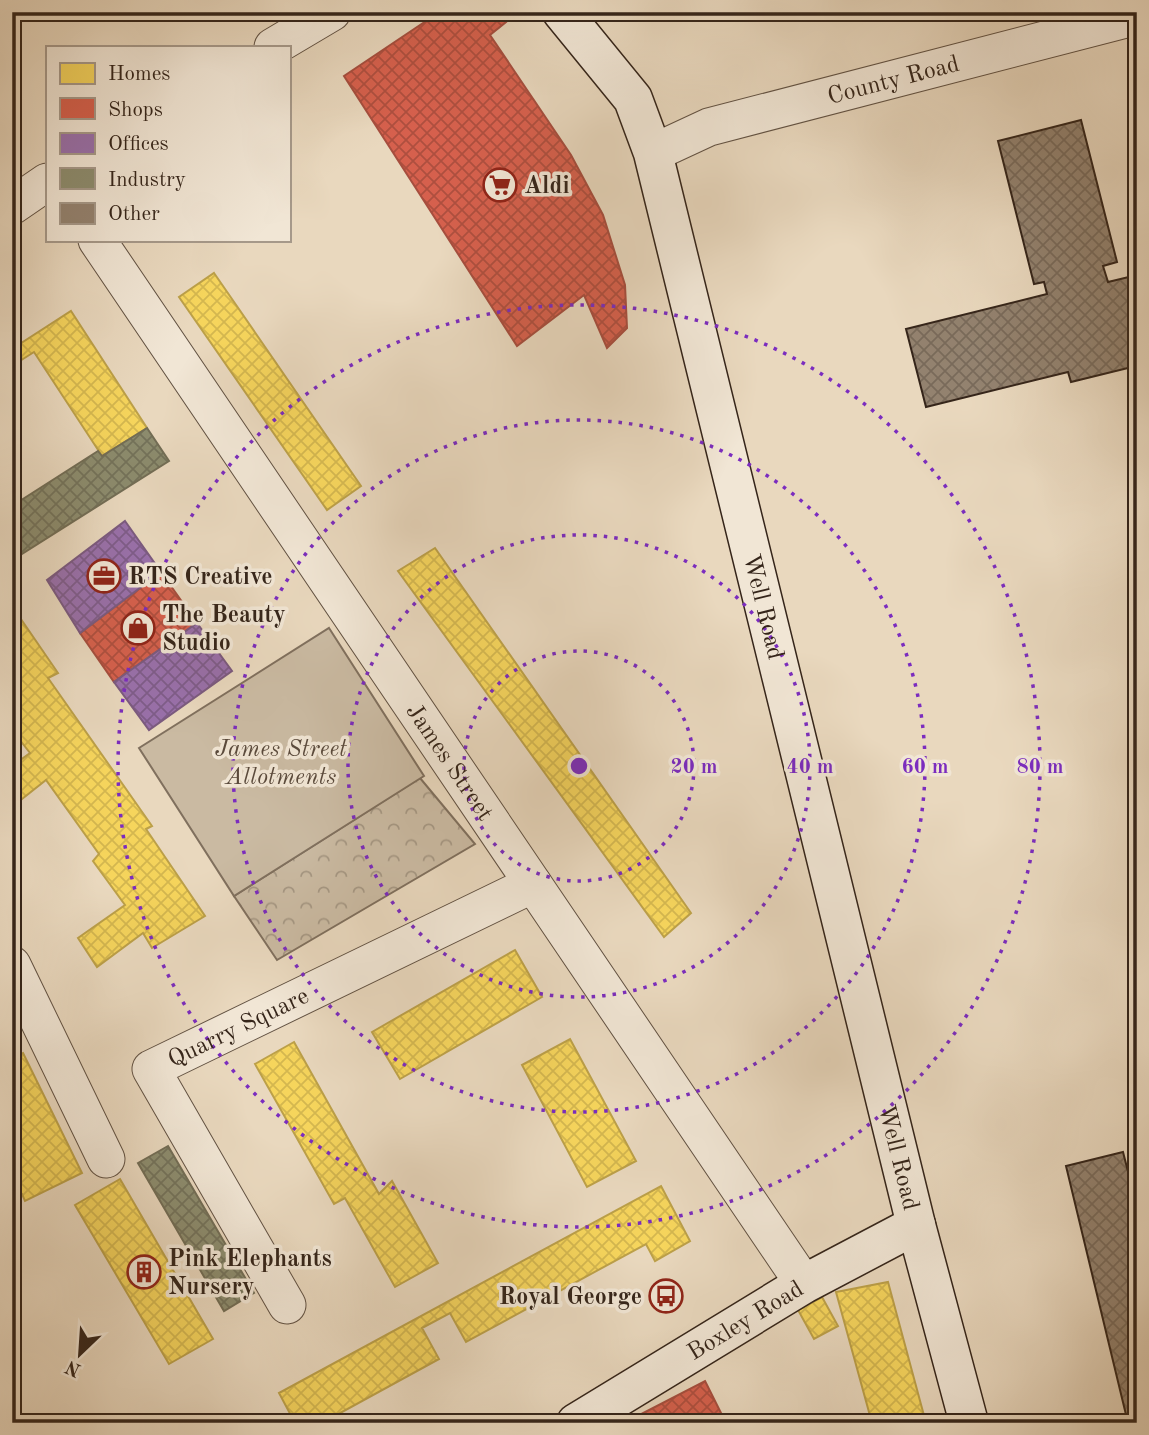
<svg xmlns="http://www.w3.org/2000/svg" width="1149" height="1435" viewBox="0 0 1149 1435" font-family="'Old Standard TT',serif">
	<style>
		.forest { fill: url(#forest-crowns); stroke: #80705e; stroke-width: 2 }
		.garden { fill: #cabaa2; stroke: #80705e; stroke-width: 2 }
		.homes { fill: url(#homes-cross-hatch); stroke: #bca048; stroke-width: 2 }
		.shops { fill: url(#shops-cross-hatch); stroke: #a64e3e; stroke-width: 2 }
		.offices { fill: url(#offices-cross-hatch); stroke: #7b5a80; stroke-width: 2 }
		.industry { fill: url(#industry-cross-hatch); stroke: #726d55; stroke-width: 2 }
		.building { fill: url(#building-cross-hatch); stroke: #35251a; stroke-width: 2 }
		.lines { fill: none; stroke-linecap: round; stroke-linejoin: round }
		.street-casing { stroke: #625243; stroke-width: 39 }
		.secondary-casing { stroke: #35251a; stroke-width: 41 }
		.street { stroke: #f1e6d5; stroke-width: 37 }
		.secondary { stroke: #f1e6d5; stroke-width: 38 }
		.ring { fill: none; stroke: #7b2cbf; stroke-width: 3.5; stroke-dasharray: 3.5 7 }
		.labels { text-anchor: middle; stroke-width: 7; stroke-linejoin: round; paint-order: stroke }
		.street-label { font-size: 24px; fill: #35251a; stroke: #f1e6d5 }
		.poi-label { font-size: 24px; font-weight: bold; fill: #35251a; stroke: #f1e6d5; text-anchor: start }
		.park-label { font-size: 24px; font-style: italic; fill: #5a4a3c; stroke: #f1e6d5 }
		.centre { fill: #7b2cbf; stroke: #f1e6d5; stroke-width: 3.5 }
		.ring-label { font-size: 21px; text-anchor: middle; font-weight: bold; fill: #7b2cbf; stroke: #f1e6d5; stroke-width: 7; stroke-linejoin: round; paint-order: stroke }
	</style>
	<defs>
		<pattern id="forest-crowns" width="20" height="18" patternUnits="userSpaceOnUse" patternTransform="scale(1.75)"><rect width="20" height="18" fill="#cabaa2"/><path d="M2 6a3 3 0 1 1 6 0M12 15a3 3 0 1 1 6 0" fill="none" stroke="#a59783"/></pattern>
		<pattern id="homes-cross-hatch" width="8" height="8" patternUnits="userSpaceOnUse" patternTransform="scale(1.75)"><rect width="8" height="8" fill="#f6d55c"/><path d="M0 0l8 8M0 8l8-8" fill="none" stroke="#d4b74f"/></pattern>
		<pattern id="shops-cross-hatch" width="8" height="8" patternUnits="userSpaceOnUse" patternTransform="scale(1.75)"><rect width="8" height="8" fill="#d6604d"/><path d="M0 0l8 8M0 8l8-8" fill="none" stroke="#ae4f3f"/></pattern>
		<pattern id="offices-cross-hatch" width="8" height="8" patternUnits="userSpaceOnUse" patternTransform="scale(1.75)"><rect width="8" height="8" fill="#9970ab"/><path d="M0 0l8 8M0 8l8-8" fill="none" stroke="#7e5c8a"/></pattern>
		<pattern id="industry-cross-hatch" width="8" height="8" patternUnits="userSpaceOnUse" patternTransform="scale(1.75)"><rect width="8" height="8" fill="#8c8c6e"/><path d="M0 0l8 8M0 8l8-8" fill="none" stroke="#73725a"/></pattern>
		<pattern id="building-cross-hatch" width="8" height="8" patternUnits="userSpaceOnUse" patternTransform="scale(1.75)"><rect width="8" height="8" fill="#93826f"/><path d="M0 0l8 8M0 8l8-8" fill="none" stroke="#796a5a"/></pattern>
	</defs>
	<rect width="100%" height="100%" fill="#e9d8be"/>
	<filter id="stains"><feTurbulence type="fractalNoise" baseFrequency=".00286" numOctaves="4"/><feColorMatrix values="0 0 0 0 .2 0 0 0 0 .09 0 0 0 0 .02 0 0 0 .5 -.17"/></filter>
	<radialGradient id="worn" r=".72"><stop offset=".6" stop-color="#630" stop-opacity="0"/><stop offset="1" stop-color="#630" stop-opacity=".3"/></radialGradient>
	<path class="forest" d="M420,778L475,844L277,960L234,896Z"/>
	<path class="garden" d="M329,628L424,776L234,896L139,748Z"/>
	<path class="homes" d="M214,273L361,486L327,510L179,297Z
		M71,311L147,428L102,456L34,352L12,366V349Z
		M435,548L691,913L664,937L398,571Z
		M12,606L58,673L48,678L152,826L146,829L205,916L152,948L143,933L97,967L78,938L125,905L93,861L99,854L46,780L12,807V766L30,753L12,730Z
		M515,950L542,997L400,1079L372,1032Z
		M570,1039L636,1161L587,1187L522,1065Z
		M294,1042L379,1194L392,1181L438,1263L395,1287L345,1198L334,1204L255,1064Z
		M23,1053L82,1173L25,1201L22,1194L12,1199V1058Z
		M120,1179L213,1339L169,1364L75,1205Z
		M661,1186L690,1241L655,1261L646,1244L466,1342L450,1313L422,1328L439,1359L322,1423H295L279,1393Z
		M888,1282L926,1423H872L836,1292Z
		M822,1297L838,1326L814,1339L798,1310Z"/>
	<path class="shops" d="M422,12H498L506,22L490,35L571,155L603,215L625,285L627,328L607,348L584,295L517,346L344,76L426,21Z
		M161,572L197,623L114,682L80,633Z
		M705,1381L726,1423H624Z"/>
	<path class="offices" d="M125,521L161,572L80,633L47,580Z
		M197,623L232,671L149,730L114,682Z"/>
	<path class="industry" d="M147,428L169,461L14,559L12,506L98,451L102,456Z
		M168,1146L254,1293L224,1311L138,1163Z"/>
	<path class="building" d="M1081,120L1117,262L1103,266L1108,282L1137,275V353L1129,355L1132,367L1071,382L1068,372L926,407L906,329L1047,294L1044,282L1034,284L998,141Z
		M1123,1152L1137,1207V1423H1128L1066,1166Z"/>
	<g class="lines">
		<defs>
			<g id="street">
				<path d="M273,47L332,12"/>
				<path id="s1" d="M653,153L709,127L1137,16"/>
				<path d="M12,206L47,182"/>
				<path id="s2" d="M97,240L804,1284"/>
				<path d="M12,965L106,1159"/>
				<path id="s3" d="M287,1305L151,1069L533,884"/>
			</g>
			<g id="secondary">
				<path id="s4" d="M562,12L633,99L653,153L916,1225L969,1423"/>
				<path id="s5" d="M576,1423L804,1284L916,1225"/>
			</g>
		</defs>
		<use href="#street" class="street-casing"/>
		<use href="#secondary" class="secondary-casing"/>
		<use href="#street" class="street"/>
		<use href="#secondary" class="secondary"/>
	</g>
	<g class="ring">
		<circle cx="579" cy="766" r="115"/>
		<circle cx="579" cy="766" r="231"/>
		<circle cx="579" cy="766" r="346"/>
		<circle cx="579" cy="766" r="461"/>
	</g>
	<defs>
		<symbol id="supermarket-ring" viewBox="-11 -11 22 22"><circle r="9.5" fill="#f1e6d5" stroke="#8f2418" stroke-width="1.5"/><path d="M-6-5.5h2.5l.6 2H6L4.5 2H-2.5L-4.4-4H-6ZM-1.5 3.2a1.3 1.3 0 1 0 .1 0ZM3 3.2a1.3 1.3 0 1 0 .1 0Z" fill="#8f2418"/></symbol>
		<symbol id="office-ring" viewBox="-11 -11 22 22"><circle r="9.5" fill="#f1e6d5" stroke="#8f2418" stroke-width="1.5"/><path d="M-6-3h4V-5.5h4V-3h4V5H-6ZM-1-4.5V-3h2v-1.5ZM-6 0V1H6V0Z" fill="#8f2418"/></symbol>
		<symbol id="shop-ring" viewBox="-11 -11 22 22"><circle r="9.5" fill="#f1e6d5" stroke="#8f2418" stroke-width="1.5"/><path d="M-5-2.5h2.3a2.7 3.5 0 0 1 5.4 0H5L5.5 6h-11ZM-1.5-2.5h3a1.5 2.3 0 0 0-3 0Z" fill="#8f2418"/></symbol>
		<symbol id="building-ring" viewBox="-11 -11 22 22"><circle r="9.5" fill="#f1e6d5" stroke="#8f2418" stroke-width="1.5"/><path d="M-4-6H4V6H1V3H-1V6H-4ZM-2.5-4.3h1.7v1.8h-1.7ZM.8-4.3h1.7v1.8H.8ZM-2.5-1h1.7V.8h-1.7ZM.8-1h1.7V.8H.8Z" fill="#8f2418"/></symbol>
		<symbol id="bus-ring" viewBox="-11 -11 22 22"><circle r="9.5" fill="#f1e6d5" stroke="#8f2418" stroke-width="1.5"/><path d="M-5-6H5V4H4V6H2V4H-2V6H-4V4H-5ZM-3.5-4V0h7V-4ZM-3.5 1.2v1.5H-2V1.2ZM2 1.2v1.5H3.5V1.2Z" fill="#8f2418"/></symbol>
	</defs>
	<g fill-rule="evenodd">
		<use href="#supermarket-ring" x="481" y="166" width="38" height="38"/>
		<use href="#office-ring" x="85" y="557" width="38" height="38"/>
		<use href="#shop-ring" x="119" y="609" width="38" height="38"/>
		<use href="#building-ring" x="125" y="1253" width="38" height="38"/>
		<use href="#bus-ring" x="647" y="1277" width="38" height="38"/>
	</g>
	<g class="labels">
		<g class="street-label">
			<text dy="8" stroke="none"><textPath href="#s1" startOffset="252">County Road</textPath></text>
			<text dy="8" stroke="none"><textPath href="#s4" startOffset="637">Well Road</textPath></text>
			<text dy="8" stroke="none"><textPath href="#s2" startOffset="630">James Street</textPath></text>
			<text dy="8" stroke="none"><textPath href="#s3" startOffset="369">Quarry Square</textPath></text>
			<text dy="8" stroke="none"><textPath href="#s4" startOffset="1204">Well Road</textPath></text>
			<text dy="8" stroke="none"><textPath href="#s5" startOffset="198">Boxley Road</textPath></text>
		</g>
		<g class="poi-label">
			<text x="524" y="193">Aldi</text>
			<text x="128" y="584">RTS Creative</text>
			<text x="162" y="622">The Beauty<tspan x="162" dy="28">Studio</tspan></text>
			<text x="168" y="1266">Pink Elephants<tspan x="168" dy="28">Nursery</tspan></text>
			<text x="642" y="1304" text-anchor="end">Royal George</text>
		</g>
		<g class="park-label">
			<text x="281" y="756">James Street<tspan x="281" dy="28">Allotments</tspan></text>
		</g>
	</g>
	<circle cx="579" cy="766" r="10" class="centre"/>
	<g class="ring-label">
		<text x="694" y="773">20 m</text>
		<text x="810" y="773">40 m</text>
		<text x="925" y="773">60 m</text>
		<text x="1040" y="773">80 m</text>
	</g>
	<rect width="1149" height="1435" fill="none" stroke="#e9d8be" stroke-width="42"/>
	<rect x="14" y="14" width="1121" height="1407" fill="none" stroke="#35251a" stroke-width="3.5"/>
	<rect x="21" y="21" width="1107" height="1393" fill="none" stroke="#35251a" stroke-width="2"/>
	<rect x="46" y="46" width="245" height="196" fill="#f1e6d5" stroke="#a6998a" stroke-width="2"/>
	<rect x="60" y="63" width="35" height="21" fill="#f6d55c" stroke="#a6998a" stroke-width="2"/>
	<text x="108" y="80" font-size="21" fill="#35251a">Homes</text>
	<rect x="60" y="98" width="35" height="21" fill="#d6604d" stroke="#a6998a" stroke-width="2"/>
	<text x="108" y="116" font-size="21" fill="#35251a">Shops</text>
	<rect x="60" y="133" width="35" height="21" fill="#9970ab" stroke="#a6998a" stroke-width="2"/>
	<text x="108" y="150" font-size="21" fill="#35251a">Offices</text>
	<rect x="60" y="168" width="35" height="21" fill="#8c8c6e" stroke="#a6998a" stroke-width="2"/>
	<text x="108" y="186" font-size="21" fill="#35251a">Industry</text>
	<rect x="60" y="203" width="35" height="21" fill="#93826f" stroke="#a6998a" stroke-width="2"/>
	<text x="108" y="220" font-size="21" fill="#35251a">Other</text>
	<g transform="translate(80 1354) rotate(205)" stroke="#f1e6d5" stroke-width="5" paint-order="stroke">
	<path d="M0-5L12 26L0 18L-12 26Z" fill="#35251a"/>
	<text y="-10" font-size="19" font-weight="bold" text-anchor="middle" fill="#35251a">N</text>
	</g>
	<rect width="100%" height="100%" filter="url(#stains)"/>
	<rect width="100%" height="100%" fill="url(#worn)"/>
</svg>
